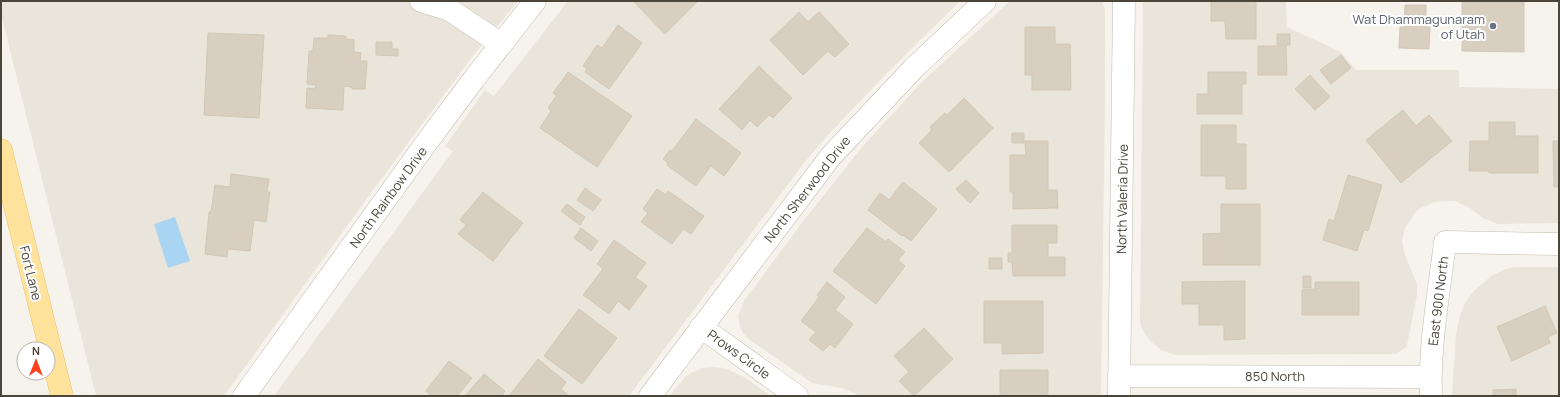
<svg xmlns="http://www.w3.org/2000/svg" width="1560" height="397" viewBox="0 0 1560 397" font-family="Manrope,sans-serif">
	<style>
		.residential { fill: #eae5da }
		.water { fill: #a9d4f2 }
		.building { fill: #d8cfc1; stroke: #d3c7b4 }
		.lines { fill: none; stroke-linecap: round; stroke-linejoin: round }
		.minor-casing { stroke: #c2bbae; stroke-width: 23 }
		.major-casing { stroke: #e6c16a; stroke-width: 23 }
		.minor { stroke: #fff; stroke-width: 22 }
		.major { stroke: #ffe39c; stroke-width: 22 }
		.worship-dot { fill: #6b7280; stroke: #fff; stroke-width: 1.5 }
		.labels { text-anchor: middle; stroke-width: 4; stroke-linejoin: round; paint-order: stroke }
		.worship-label { font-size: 13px; fill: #5b616d; stroke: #fff; text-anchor: end }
		.street-label { font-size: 13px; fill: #4b4439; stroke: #fff }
	</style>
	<rect width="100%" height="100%" fill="#f6f3ec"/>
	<path class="residential" d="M1,1H518L472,57L373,190L224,396H96L1,14Z
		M568,1H960L885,75L828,135L804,163L629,396H274L453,151L445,146L485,90L494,96Z
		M1010,1H1102L1105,10V103L1101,396H860L842,388L812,383L750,340L743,333L740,327L738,316L744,301L801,224L862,147L923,81Z
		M1143,1H1286L1287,27L1341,52L1356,70H1459V87L1559,89V223L1498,224L1483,218L1470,208L1457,202L1452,201L1434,202L1417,210L1405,228L1402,241L1405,255L1417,284V295L1407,345L1405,348L1396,354L1176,355L1161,350L1149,340L1141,327L1140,321Z
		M1515,267H1559V396H1452L1456,334L1460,316L1465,303L1473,292L1491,276L1505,269Z
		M715,367L727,369L744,377L771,396H670L685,377L689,374L702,368Z"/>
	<path class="water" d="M175,217L190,261L168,268L154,224Z"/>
	<path class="building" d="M633,1H698L665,34Z
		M1211,1H1256V39H1226L1225,21H1211Z
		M1462,1H1524V52L1462,51Z
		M1405,5H1426V27H1430L1429,49L1399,48L1400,27H1404Z
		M799,12L808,22L819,12L849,44L835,57L828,51L803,75L770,40Z
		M618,25L642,43L609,89L585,72L587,69L583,66L597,45L602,48Z
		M1025,27H1055V44H1070L1071,90H1032V75H1025Z
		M208,33L264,35L259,118L204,115Z
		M1277,34H1290V45H1277Z
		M328,35L346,36V39L354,40V52L361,53L360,61H367L365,89H352V87L344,86L343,110L306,108L307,88L315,89L316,85L307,84L309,51H313L314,38H328Z
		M376,42H392V49H398V56L376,55Z
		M1258,46H1286L1287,75H1258Z
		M1341,55L1351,68L1331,84L1320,70Z
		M759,66L792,98L773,118L769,115L757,127L750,120L742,130L719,109Z
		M568,72L632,116L597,167L540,128L551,111L548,108L557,95L553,93Z
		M1208,72H1246V84H1242V114H1197V94H1208Z
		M1310,75L1330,97L1315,110L1295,89Z
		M964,98L993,128L949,172L919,143L932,130L930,127L945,113L947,115Z
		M1403,110L1416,126L1429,115L1452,141L1401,183L1366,140Z
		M696,119L741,153L724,176L711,166L696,186L667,165L668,163L663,159L670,150L672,151Z
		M1489,122H1515V136H1538V173H1489V171H1469L1470,141H1489Z
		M1201,125H1236V144H1246V189H1226V176H1201Z
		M1012,133H1024V143H1012Z
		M1025,141H1048V190H1057L1058,208L1013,209V192H1010V155H1026Z
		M1553,141H1559V187H1554Z
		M231,174L269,179L267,192H270L266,222L254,220L250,251L228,249L227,257L205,254L209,212H211L215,185L230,187Z
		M1348,175L1382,185L1368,231L1364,230L1357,251L1323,240L1329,219L1334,221Z
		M966,180L979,193L970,203L956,189Z
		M903,182L937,209L911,241L903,235L902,236L868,210L880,193L889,200Z
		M585,188L601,200L593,211L577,200Z
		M657,189L666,195L668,191L704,216L691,234L683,229L672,244L641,222L648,213L643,209Z
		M483,192L523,223L493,261L458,234L466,225L460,220Z
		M567,204L585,217L580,225L561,211Z
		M1221,204H1260V265H1203V234L1221,233Z
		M1012,225H1057V243H1048V257H1065V276H1013L1012,262H1008V253H1012Z
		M581,228L598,241L591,251L574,238Z
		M867,228L886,242L888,239L905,252L898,260L905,266L876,304L833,271Z
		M614,240L646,263L635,277L647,286L629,310L618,301L609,314L583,295L603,269L597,264Z
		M989,258H1002V269H989Z
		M1303,276H1311V288H1303Z
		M1245,281V339L1224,340V325H1199V304H1182V282Z
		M827,282L845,297L835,310L853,324L835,348L830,344L823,351L809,340L816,332L801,321L819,297L817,295Z
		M1315,282H1359V315H1302V290L1315,289Z
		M984,301H1043V353L1002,354V343H984Z
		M1545,306L1557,333L1548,337L1550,343L1512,361L1497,327Z
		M579,309L617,338L582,384L544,356Z
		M924,328L953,359L914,396L899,381L909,372L894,356Z
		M538,359L566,382L561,389L569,396H509Z
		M449,361L472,378L457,396H432L426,391Z
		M1000,370H1048V396H1000Z
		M484,374L505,391L501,396L466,395Z
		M1516,389V396H1493V390Z"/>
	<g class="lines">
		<defs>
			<path id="minor" d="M421,1L450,10L501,44
				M701,327L797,396
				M1119,376L1430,377
				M244,396L424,146L474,79L535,1
				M650,396L831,156L913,69L985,1
				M1119,396L1124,1
				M1431,396C1429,345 1439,293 1445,242L1559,244"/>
			<path id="major" d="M1,150L62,396"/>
		</defs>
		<use href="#minor" class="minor-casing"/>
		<use href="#major" class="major-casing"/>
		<use href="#minor" class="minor"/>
		<use href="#major" class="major"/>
	</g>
	<circle class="worship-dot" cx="1493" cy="26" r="4"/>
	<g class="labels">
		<g class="worship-label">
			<text x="1485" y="24">Wat Dhammagunaram<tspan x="1485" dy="15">of Utah</tspan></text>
		</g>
		<g class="street-label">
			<text transform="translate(807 189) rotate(-52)" y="5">North Sherwood Drive</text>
			<text transform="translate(388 197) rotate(-54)" y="5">North Rainbow Drive</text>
			<text transform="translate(1122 199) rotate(-89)" y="5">North Valeria Drive</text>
			<text transform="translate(31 273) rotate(76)" y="5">Fort Lane</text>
			<text transform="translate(1438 301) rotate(-83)" y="5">East 900 North</text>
			<text transform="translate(739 354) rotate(36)" y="5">Prows Circle</text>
			<text x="1275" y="381">850 North</text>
		</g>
	</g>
	<rect width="1560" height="397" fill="none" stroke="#4b4439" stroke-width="4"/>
	<g transform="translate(36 361)"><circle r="19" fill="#ffffff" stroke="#b7b4b0"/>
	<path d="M0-3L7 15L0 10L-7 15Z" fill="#fc3f1d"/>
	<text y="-6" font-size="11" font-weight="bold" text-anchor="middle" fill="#4b4439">N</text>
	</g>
</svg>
